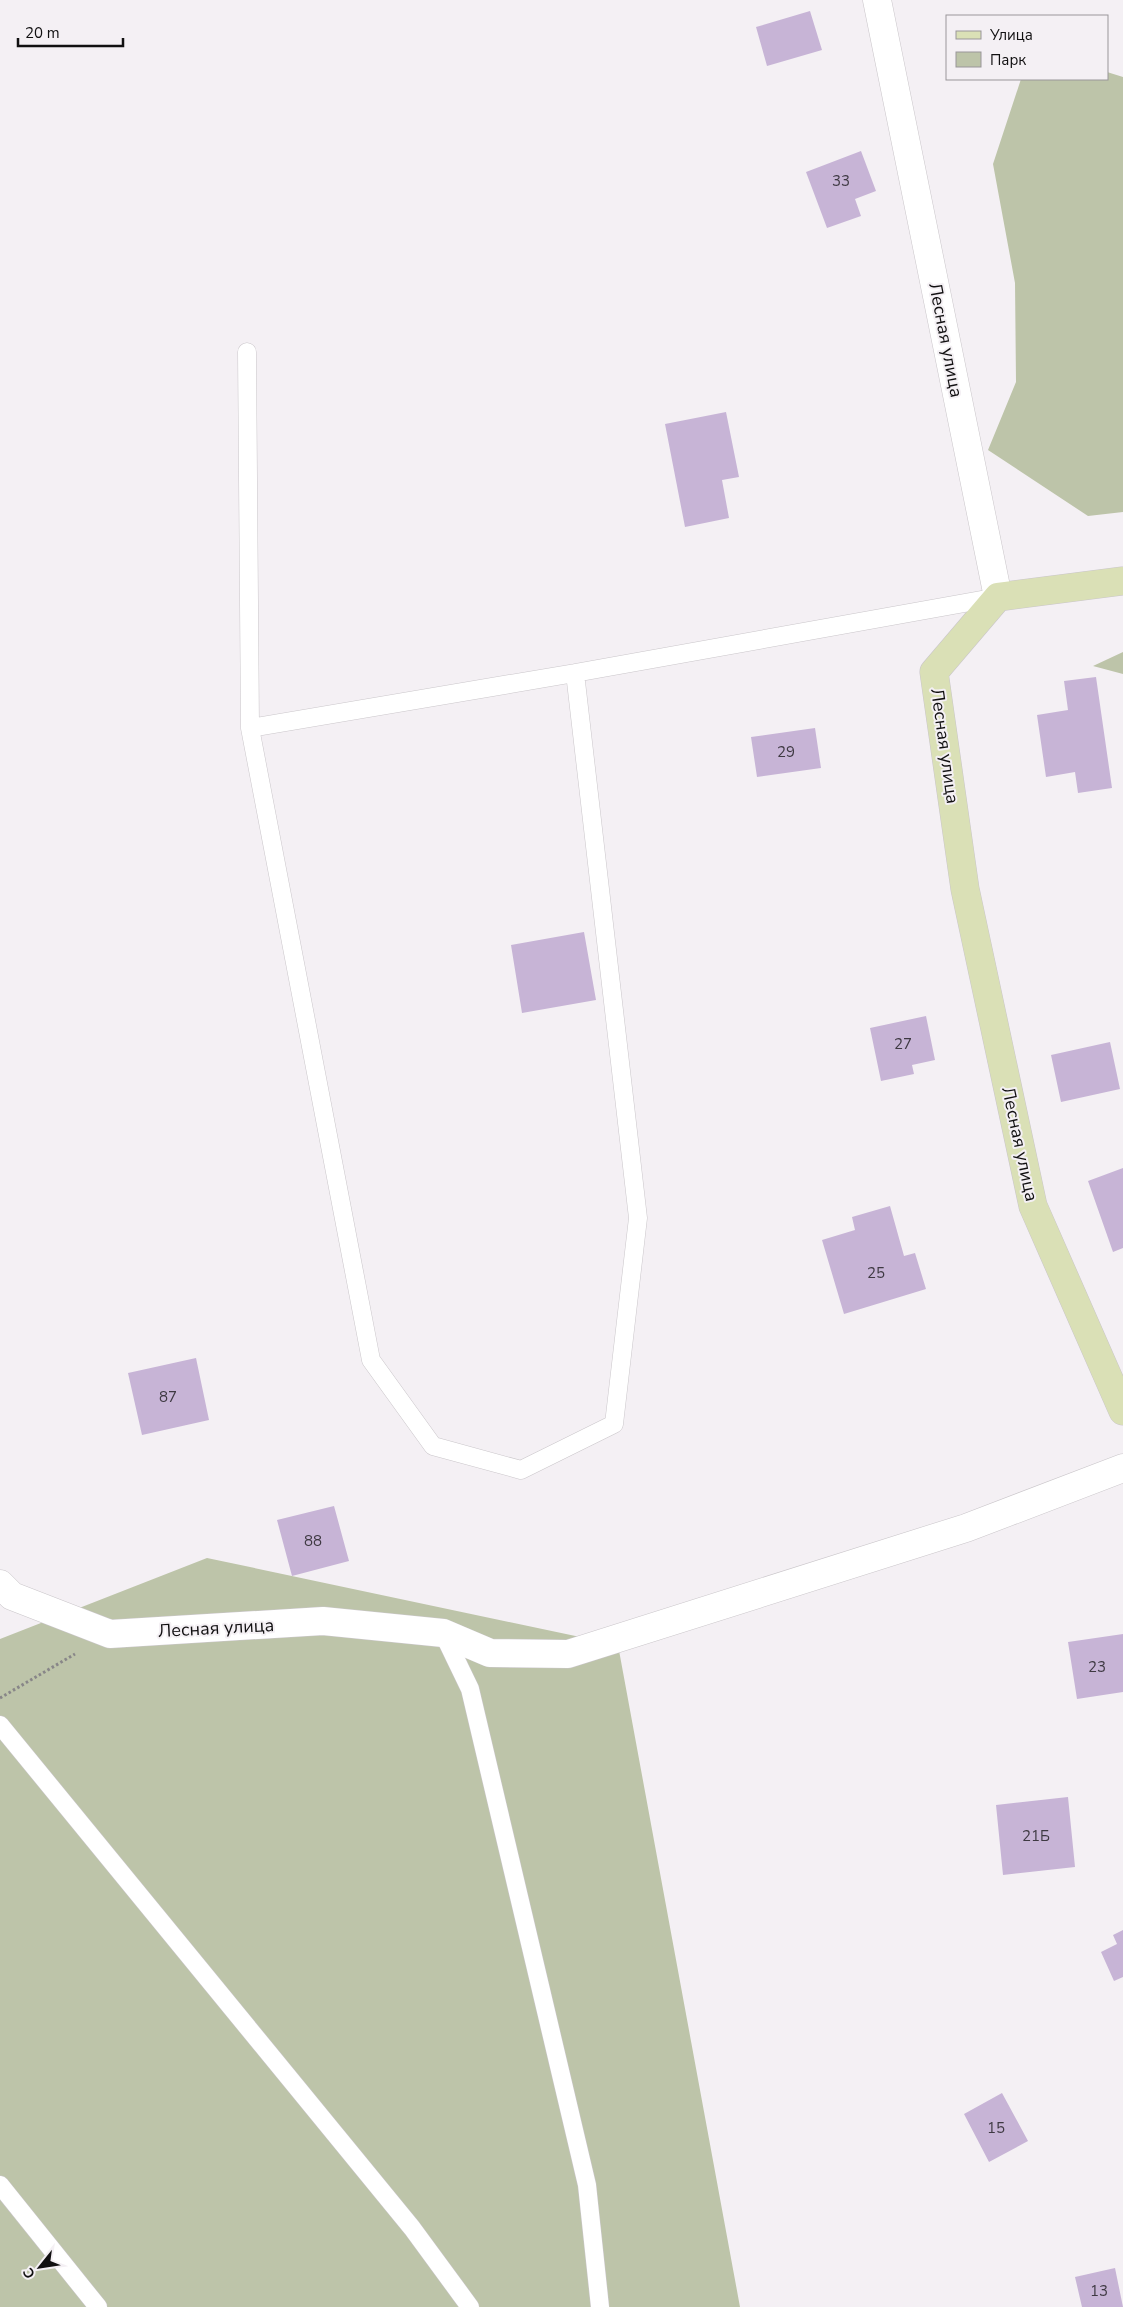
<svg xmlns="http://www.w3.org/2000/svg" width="1123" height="2307" viewBox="0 0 1123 2307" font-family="'Nunito Sans',sans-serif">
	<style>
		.green { fill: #bdc4a9 }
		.building { fill: #c7b4d6 }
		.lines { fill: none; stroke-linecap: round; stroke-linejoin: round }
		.lane-casing { stroke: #cac6ca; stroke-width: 19 }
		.street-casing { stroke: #cac6ca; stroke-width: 29 }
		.secondary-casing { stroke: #cac6ca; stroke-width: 29 }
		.path { stroke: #888688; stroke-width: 3; stroke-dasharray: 2.5 2.5; stroke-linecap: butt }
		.lane { stroke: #fff; stroke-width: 18 }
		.street { stroke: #fff; stroke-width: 28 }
		.secondary { stroke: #dae0b6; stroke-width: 28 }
		.labels { text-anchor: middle; stroke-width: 4; stroke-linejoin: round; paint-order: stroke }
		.number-label { font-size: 15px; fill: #3e3942 }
		.street-label { font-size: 18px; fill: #111011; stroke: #f4f0f4 }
	</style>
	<rect width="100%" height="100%" fill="#f4f0f4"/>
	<path class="green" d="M1107,72L1123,77V512L1088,516L988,450L1016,382L1015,283L993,164L1021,79H1107Z
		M1123,652V674L1093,666Z
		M207,1558L618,1645L740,2307H0V1639Z"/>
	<path class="building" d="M810,11L822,50L767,66L756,27Z
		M861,151L876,191L855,199L861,216L827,228L806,172Z
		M726,412L739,477L722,480L729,518L685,527L665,424Z
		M1096,677L1112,788L1078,793L1075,772L1046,777L1037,715L1068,710L1064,681Z
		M815,728L821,768L757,777L751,737Z
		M584,932L596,1000L522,1013L511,945Z
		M926,1016L935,1060L912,1065L914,1074L881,1081L870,1028Z
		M1110,1042L1120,1089L1061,1102L1051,1055Z
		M1123,1168V1248L1113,1252L1088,1181Z
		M890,1206L904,1256L915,1253L926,1289L844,1314L822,1240L855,1230L852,1217Z
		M196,1358L209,1420L142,1435L128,1373Z
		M334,1506L349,1561L292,1576L277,1520Z
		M1123,1634V1692L1077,1699L1068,1642Z
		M1068,1797L1075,1867L1003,1875L996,1805Z
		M1123,1930V1977L1114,1981L1101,1952L1117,1944L1113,1935Z
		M1002,2093L1028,2141L989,2162L964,2114Z
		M1115,2268L1123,2307H1082L1075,2277Z"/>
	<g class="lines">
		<defs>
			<path id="lane" d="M247,352L250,728L371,1360L433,1446L521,1470L614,1424L638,1218L575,673L998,597
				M250,728L575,673
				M443,1633L470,1689L587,2185L600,2307
				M0,1725L412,2228L470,2307
				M0,2185L98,2307"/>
			<path id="street" d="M877,0L998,597
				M0,1584L12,1596L110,1634L323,1621L443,1633L490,1653L568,1654L966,1528L1123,1468"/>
			<path id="secondary" d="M1123,581L998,597L934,672L965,889L1033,1206L1123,1411"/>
		</defs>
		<use href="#lane" class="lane-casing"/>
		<use href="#street" class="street-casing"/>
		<use href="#secondary" class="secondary-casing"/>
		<path class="path" d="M0,1698L75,1654"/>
		<use href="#lane" class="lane"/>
		<use href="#street" class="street"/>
		<use href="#secondary" class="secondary"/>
	</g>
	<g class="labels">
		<g class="number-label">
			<text x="841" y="186">33</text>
			<text x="786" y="757">29</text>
			<text x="903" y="1049">27</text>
			<text x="876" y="1278">25</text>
			<text x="168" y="1402">87</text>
			<text x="313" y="1546">88</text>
			<text x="1097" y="1672">23</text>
			<text x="1036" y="1841">21Б</text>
			<text x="996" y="2133">15</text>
			<text x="1099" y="2296">13</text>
		</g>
		<g class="street-label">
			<text transform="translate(946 340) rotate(79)" y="6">Лесная улица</text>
			<text transform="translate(945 746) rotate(82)" y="6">Лесная улица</text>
			<text transform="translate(1020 1144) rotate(78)" y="6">Лесная улица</text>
			<text transform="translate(216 1628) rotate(-3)" y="6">Лесная улица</text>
		</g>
	</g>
	<rect x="946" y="15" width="162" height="65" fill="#f4f0f4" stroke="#999699"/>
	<rect x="956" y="31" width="25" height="8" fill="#dae0b6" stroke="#999699"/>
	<text x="990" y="40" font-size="15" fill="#111011">Улица</text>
	<rect x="956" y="52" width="25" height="15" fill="#bdc4a9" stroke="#999699"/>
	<text x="990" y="65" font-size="15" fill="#111011">Парк</text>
	<g transform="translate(40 2267) rotate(240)" stroke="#f4f0f4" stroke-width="4" paint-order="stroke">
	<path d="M0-4L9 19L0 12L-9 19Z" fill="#111011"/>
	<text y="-8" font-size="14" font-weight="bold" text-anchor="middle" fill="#111011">С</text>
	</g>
	<path d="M18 38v8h105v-8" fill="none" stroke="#111011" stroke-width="2.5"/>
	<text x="25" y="38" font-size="15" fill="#111011" stroke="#f4f0f4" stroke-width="4" paint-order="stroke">20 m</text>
</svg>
